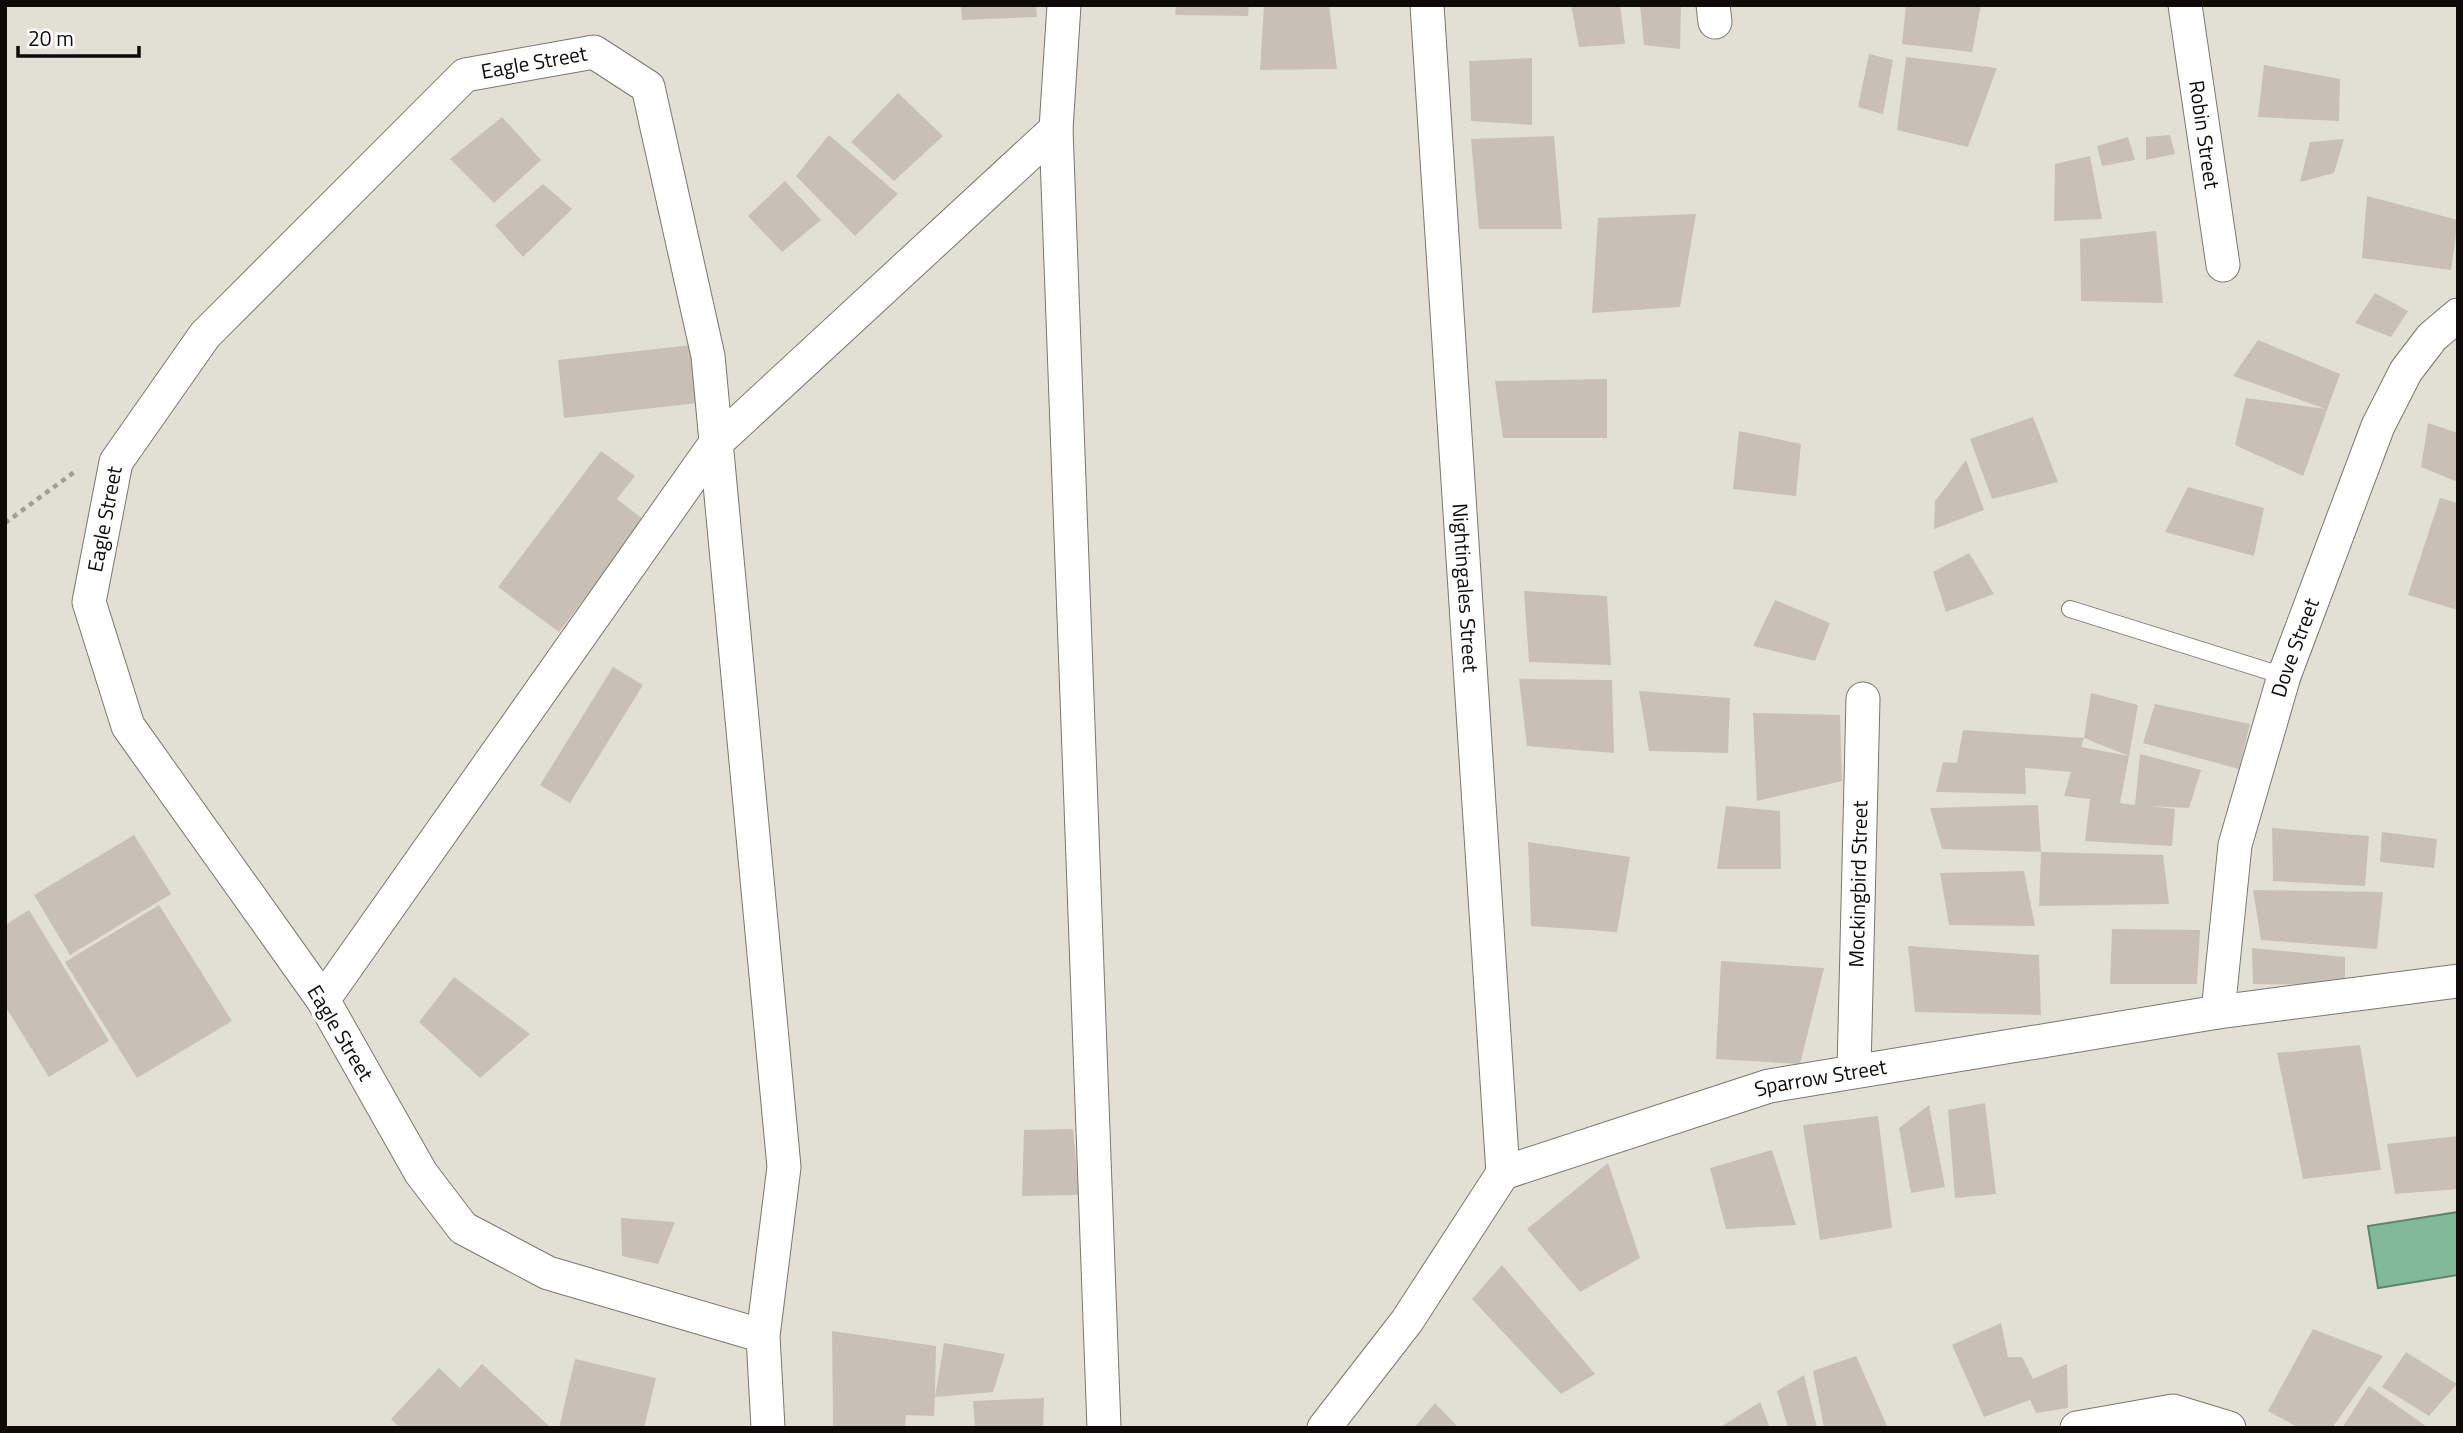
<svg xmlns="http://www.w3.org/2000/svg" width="2463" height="1433" viewBox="0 0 2463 1433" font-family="'Titillium Web',sans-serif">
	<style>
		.water { fill: #83b99b; stroke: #5f856f; stroke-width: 2 }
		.building { fill: #c8c0b7 }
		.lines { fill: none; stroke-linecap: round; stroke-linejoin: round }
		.lane-casing { stroke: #79786e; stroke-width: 18 }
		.street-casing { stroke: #79786e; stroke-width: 35 }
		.path { stroke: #a09e96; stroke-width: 4.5; stroke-dasharray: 5 5; stroke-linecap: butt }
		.lane { stroke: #fff; stroke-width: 16 }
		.street { stroke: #fff; stroke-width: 33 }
		.labels { text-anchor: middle; stroke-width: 7; stroke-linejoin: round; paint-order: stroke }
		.street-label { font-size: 21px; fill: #0c0b08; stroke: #fff }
	</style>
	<rect width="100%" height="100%" fill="#e2e0d5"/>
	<path class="water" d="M2458,1212V1275L2378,1288L2368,1226Z"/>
	<path class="building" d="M961,5H1036L1037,17L962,20Z
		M1176,5H1249L1248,16L1175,15Z
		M1264,5H1329L1337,69L1260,70Z
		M1571,5H1620L1625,44L1579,47Z
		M1640,5H1681L1680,49L1644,45Z
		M1906,5H1981L1972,52L1902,44Z
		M1869,54L1893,60L1883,114L1858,107Z
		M1906,57L1997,68L1968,147L1897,130Z
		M1532,58V125L1471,121L1469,61Z
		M2264,65L2340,79L2339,121L2258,117Z
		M898,93L943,136L894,181L851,142Z
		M502,117L541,160L494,203L450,159Z
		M829,135L898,194L855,236L796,176Z
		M2170,135L2175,154L2146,160V137Z
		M1554,136L1562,229H1479L1471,139Z
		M2128,137L2135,160L2102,166L2097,146Z
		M2344,139L2334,173L2300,182L2310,142Z
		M2090,156L2102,219L2054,221L2055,164Z
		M785,181L821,220L782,252L748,216Z
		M543,184L572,209L523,257L495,225Z
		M2367,196L2458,220L2451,270L2362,258Z
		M1696,214L1680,307L1592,313L1598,218Z
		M2156,231L2163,303L2081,301L2080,239Z
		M2375,293L2408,311L2391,337L2355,323Z
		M2258,340L2340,374L2303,476L2235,445L2246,398L2326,409L2233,376Z
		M691,345L698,403L564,418L558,360Z
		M1607,379V438H1503L1495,381Z
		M2033,417L2058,482L1992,499L1970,439Z
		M2428,423L2458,433V482L2421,467Z
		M1739,431L1801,444L1796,496L1733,489Z
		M601,451L635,476L617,499L644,520L559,632L498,587Z
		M1966,460L1984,510L1934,529L1935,501Z
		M2188,487L2264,508L2254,556L2165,532Z
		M2440,498L2458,503V610L2408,595Z
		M1969,553L1994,594L1946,612L1933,572Z
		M1524,591L1607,596L1611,665L1529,662Z
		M1775,600L1830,623L1815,661L1753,646Z
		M613,667L643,685L570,803L540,785Z
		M1519,679L1612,680L1614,753L1527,746Z
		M1639,691L1730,698L1728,753L1649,751Z
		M2091,693L2138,705L2129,756L2084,738Z
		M2155,704L2250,724L2239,769L2143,743Z
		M1753,713L1840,715L1842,781L1757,801Z
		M1963,730L2084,738L2081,747L2129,756L2120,803L2135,805L2140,754L2201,770L2189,808L2148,806L2175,809L2172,846L2085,841L2090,799L2064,796L2071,772L2025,768L2026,794L1936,792L1943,762L1957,763Z
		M2038,805L2041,852L1942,849L1930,808Z
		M1726,806L1780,811L1781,869H1717Z
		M2272,828L2369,836L2365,886L2273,881Z
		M2382,832L2437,839L2434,868L2380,862Z
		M134,835L171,894L70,955L34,895Z
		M1528,842L1630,857L1617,932L1531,926Z
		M2041,852L2163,855L2169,904L2039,906Z
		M2024,871L2035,926L1949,925L1940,873Z
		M2253,890L2383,892L2377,949L2261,940Z
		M159,905L232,1021L137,1078L65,962Z
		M29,910L109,1041L49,1077L5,1006V925Z
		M2112,929L2200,930L2197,984H2110Z
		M1908,946L2039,955L2041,1015L1915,1012Z
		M2252,948L2345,957V985L2253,984Z
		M1721,961L1824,968L1800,1064L1716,1059Z
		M454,977L530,1034L480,1078L419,1022Z
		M2360,1045L2381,1170L2303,1179L2277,1053Z
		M1985,1103L1996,1194L1955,1198L1948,1110Z
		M1929,1105L1945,1187L1911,1193L1899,1128Z
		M1878,1116L1892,1228L1820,1240L1803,1125Z
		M1073,1129L1079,1195L1022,1196L1024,1130Z
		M2458,1136V1189L2395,1194L2387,1144Z
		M1772,1150L1796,1225L1726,1229L1710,1168Z
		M1608,1163L1640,1258L1580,1292L1527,1229Z
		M621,1218L675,1222L658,1264L622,1256Z
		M1502,1265L1595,1374L1561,1394L1472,1299Z
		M2001,1323L2008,1357H2022L2033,1379L2067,1364L2068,1408L2036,1413L2030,1400L1984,1417L1952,1345Z
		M2313,1329L2383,1356L2332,1428H2299L2268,1411Z
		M832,1331L936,1346L935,1397L944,1343L1005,1354L993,1392L935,1397L934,1416L906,1415L905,1428H833Z
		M2406,1352L2457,1384L2429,1416L2382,1387Z
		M1856,1356L1888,1428H1824L1813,1371Z
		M575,1359L656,1378L644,1428H559Z
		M482,1364L551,1428H400L391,1419L439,1368L460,1388Z
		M1804,1375L1817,1428H1788L1777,1391Z
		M2369,1386L2426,1426L2425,1428H2342Z
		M1044,1398L1043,1428H975L973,1401Z
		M1760,1402L1770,1428H1719Z
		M1435,1403L1459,1428H1414Z"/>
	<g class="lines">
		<defs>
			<path id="lane" d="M2070,609L2284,676"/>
			<g id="street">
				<path d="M1064,5L1056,129L1104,1428"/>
				<path id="s1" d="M1427,5L1503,1173"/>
				<path d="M1713,5L1715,22"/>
				<path id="s2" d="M2185,5L2223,265"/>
				<path d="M323,1000L715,444L1056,129"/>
				<path id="s3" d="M2218,1012L2235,845L2284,676L2378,426L2406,371L2432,337L2458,315"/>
				<path id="s4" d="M1854,1070L1863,699"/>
				<path id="s5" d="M763,1336L548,1273L463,1228L421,1173L323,1000L128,726L89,602L116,462L205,335L465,75L594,52L648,87L708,356L784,1167L763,1336L768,1428"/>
				<path id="s6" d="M1324,1428L1407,1321L1503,1173L1769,1086L2218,1012L2458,981"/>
				<path d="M2077,1428L2173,1411L2229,1428"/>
			</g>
		</defs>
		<use href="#lane" class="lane-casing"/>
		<use href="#street" class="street-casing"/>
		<path class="path" d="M5,523L77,470"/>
		<use href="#lane" class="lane"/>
		<use href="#street" class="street"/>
	</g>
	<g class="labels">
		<g class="street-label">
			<text dy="7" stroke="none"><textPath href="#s5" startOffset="1790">Eagle Street</textPath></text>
			<text dy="7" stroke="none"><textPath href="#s2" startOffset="131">Robin Street</textPath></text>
			<text dy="7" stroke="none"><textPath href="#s5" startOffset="1139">Eagle Street</textPath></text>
			<text dy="7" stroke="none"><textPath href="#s1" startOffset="584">Nightingales Street</textPath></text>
			<text dy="7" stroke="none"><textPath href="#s3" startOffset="374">Dove Street</textPath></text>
			<text dy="7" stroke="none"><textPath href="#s4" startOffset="186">Mockingbird Street</textPath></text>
			<text transform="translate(340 1033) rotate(59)" y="7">Eagle Street</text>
			<text dy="7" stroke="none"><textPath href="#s6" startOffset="644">Sparrow Street</textPath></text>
		</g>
	</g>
	<rect width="2463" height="1433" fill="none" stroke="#0c0b08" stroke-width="14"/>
	<path d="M18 46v10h121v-10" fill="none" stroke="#0c0b08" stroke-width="3.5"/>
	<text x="28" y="46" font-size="21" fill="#0c0b08" stroke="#ffffff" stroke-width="5" paint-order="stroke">20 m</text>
</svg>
